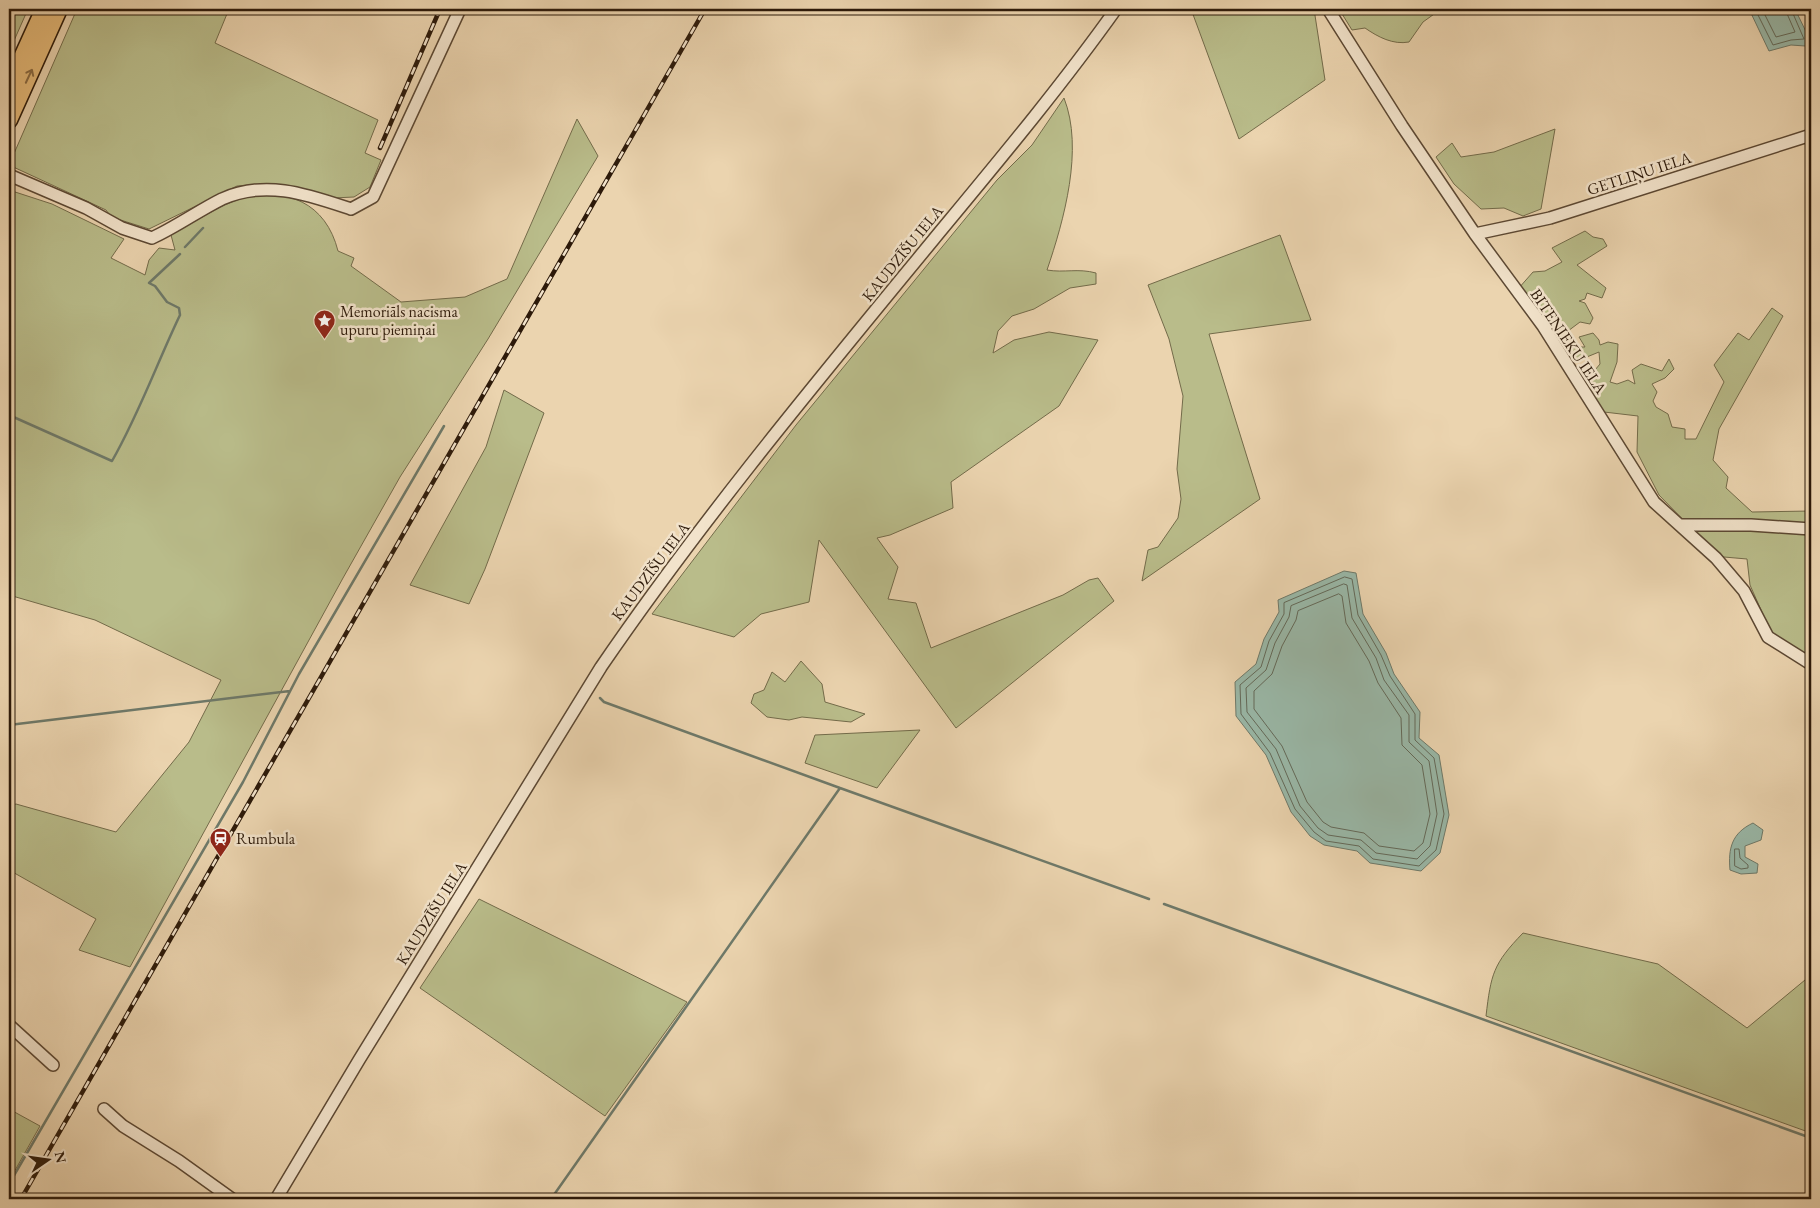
<svg xmlns="http://www.w3.org/2000/svg" width="1820" height="1208" viewBox="0 0 1820 1208" font-family="'EB Garamond',serif">
	<style>
		.green { fill: #b9bc8a; stroke: #736b4a }
		.water { fill: #99b8a8; stroke: #6e7969 }
		.lines { fill: none; stroke-linecap: round; stroke-linejoin: round }
		.shore { stroke: #636959; stroke-width: 1 }
		.stream { stroke: #6e7969; stroke-width: 2.5 }
		.minor-casing { stroke: #5c4833; stroke-width: 14 }
		.highway-casing { stroke: #2d1a0a; stroke-width: 19 }
		.minor { stroke: #f2e3cb; stroke-width: 11 }
		.highway { stroke: #e6ba78; stroke-width: 16 }
		.rail-casing { stroke: #2d1a0a; stroke-width: 4.5 }
		.rail { stroke: #f2e3cb; stroke-width: 2.5; stroke-dasharray: 8; stroke-linecap: butt }
		.oneway { stroke: #8a6a41 }
		.labels { text-anchor: middle; stroke-width: 5; stroke-linejoin: round; paint-order: stroke }
		.street-label { font-size: 16px; fill: #2d1a0a; stroke: #f2e3cb }
		.poi-label { font-size: 16px; fill: #2d1a0a; stroke: #f2e3cb; text-anchor: start }
	</style>
	<rect width="100%" height="100%" fill="#ebd4af"/>
	<filter id="stains"><feTurbulence type="fractalNoise" baseFrequency=".004" numOctaves="4"/><feColorMatrix values="0 0 0 0 .2 0 0 0 0 .09 0 0 0 0 .02 0 0 0 .5 -.17"/></filter>
	<radialGradient id="worn" r=".72"><stop offset=".6" stop-color="#630" stop-opacity="0"/><stop offset="1" stop-color="#630" stop-opacity=".3"/></radialGradient>
	<path class="green" d="M9,9H28L9,52Z
		M77,9H229L215,43L378,120L365,153L381,160L370,187L354,197L333,198L267,184L237,186L149,229L111,217L106,210L9,165Z
		M1191,9H1314L1325,80L1239,139Z
		M1339,9H1436L1437,12L1423,22L1409,42C1393,45 1378,37 1365,28L1352,30Z
		M1064,98C1084,149 1064,220 1047,270C1064,273 1078,268 1096,273V284L1070,288L1034,309L1012,316L998,331L993,353L1014,340L1049,332L1098,340L1059,406L951,482L953,508L890,535L877,538L898,567L888,599L916,603L931,648L1063,595L1089,580L1098,578L1114,601L956,728L819,540L809,602L761,614L734,637L652,614L796,425L997,180L1032,145Z
		M577,119L598,156L488,339L400,477L343,578L130,967L79,950L96,919L9,870V806L16,804L116,832L189,742L221,680L95,620L9,595V190L52,204L124,239L111,258L145,275L149,260L159,248L175,250L171,235C189,225 222,204 240,199C287,186 326,203 338,251L354,258L351,266L401,302L465,297L507,279Z
		M1555,129L1541,209L1523,216L1504,208L1481,209L1454,184L1436,157L1452,143L1461,157L1494,152Z
		M1585,231L1593,237L1603,239L1607,246L1577,265L1606,288L1602,298L1587,293L1585,299L1579,301L1585,303L1593,318L1590,324L1580,322L1568,331L1567,335L1559,337L1579,347H1585L1579,337L1593,333L1599,340L1600,345L1608,342L1618,344L1617,362L1610,382L1617,384L1628,380L1635,384L1632,370L1641,364L1662,371L1669,359L1674,369L1665,378L1652,384L1657,392L1653,401L1656,407L1668,414L1672,427L1685,429V439H1696L1724,382L1714,365L1738,333L1749,340L1772,308L1783,316L1719,429L1713,460L1728,477L1726,488L1752,512L1811,511V657L1772,635L1750,585L1747,559L1724,557L1700,537L1659,495L1637,452L1638,416L1604,412L1585,382L1600,364L1599,352L1577,361L1552,337L1518,289L1533,272L1545,271L1562,262L1552,248Z
		M1280,235L1311,320L1209,334L1260,499L1142,581L1148,550L1158,547L1178,518L1181,499L1177,469L1183,396L1169,339L1148,285Z
		M504,390L544,413L485,569L469,604L410,585L486,447Z
		M801,661L822,684L825,702L865,714L851,722L802,717L789,720L767,717L751,703L754,694L764,690L772,672L785,682Z
		M920,730L877,788L805,763L815,735Z
		M479,899L687,1002L605,1116L420,988Z
		M1523,933L1658,964L1747,1028L1811,975V1133L1486,1016C1491,974 1493,964 1523,933Z
		M9,1109L40,1126L9,1181Z"/>
	<path class="water" d="M1749,9H1795L1810,40L1805,46L1791,45L1769,51Z
		M1344,571L1356,573L1363,614L1386,653L1394,674L1420,712L1419,738L1439,755L1449,815L1440,853L1421,871L1370,863L1357,851L1324,845L1310,836L1291,812L1266,755L1236,716L1235,682L1256,664L1264,639L1279,612L1278,600Z
		M1753,823L1763,830L1761,840L1745,846V857L1758,864L1757,873L1741,874L1730,870C1728,848 1732,833 1753,823Z"/>
	<g class="lines">
		<path class="shore" d="M1755,9L1773,45L1791,40L1804,39L1791,9
			M1762,9L1776,37L1795,32L1785,9
			M1345,577L1352,579L1358,615L1381,655L1390,676L1415,714V740L1434,758L1444,814L1436,850L1419,866L1373,859L1359,846L1326,841L1314,832L1295,809L1270,753L1241,714L1240,685L1261,667L1269,641L1284,614V603Z
			M1344,584L1347,585L1352,618L1376,658L1384,680L1409,715V742L1429,761L1437,814L1430,846L1417,859L1376,853L1361,840L1328,835L1318,828L1300,806L1276,749L1247,712L1246,688L1266,670L1275,643L1289,617L1291,606Z
			M1339,594L1342,596L1346,623L1369,661L1378,683L1401,718L1402,745L1422,765L1430,814L1423,843L1414,851L1379,846L1364,833L1331,827L1323,822L1307,802L1282,746L1254,709V691L1272,674L1282,646L1296,620L1298,611Z
			M1735,849H1739L1740,858L1748,865V868L1741,869L1735,866Z"/>
		<path class="stream" d="M185,247L203,228
			M9,415L112,461C139,414 157,363 180,315L179,308L167,302L155,286L149,283L180,254
			M600,698L604,702L840,788
			M9,725L290,691
			M1164,904L1811,1138
			M9,1184L243,782L299,674L444,426
			M551,1199L840,788L1149,899"/>
		<defs>
			<path id="minor" d="M1328,9L1402,126L1475,234L1543,326L1654,502L1716,558L1744,591L1768,637L1811,664
				M9,175L86,208L122,228L152,238C176,227 198,211 222,199C266,179 309,195 351,209L373,197L460,9
				M1475,234L1550,218L1811,135
				M1680,525H1751L1811,529
				M9,1025L53,1065
				M104,1109L123,1126L179,1161L232,1199
				M276,1199L359,1060L601,667C703,518 819,379 934,239C996,164 1059,89 1116,9"/>
			<path id="highway" d="M9,86L44,9
				M9,120L59,9"/>
		</defs>
		<use href="#minor" class="minor-casing"/>
		<use href="#highway" class="highway-casing"/>
		<use href="#minor" class="minor"/>
		<use href="#highway" class="highway"/>
		<defs>
			<path id="rail" d="M380,148L440,9
				M21,1199L705,9"/>
		</defs>
		<use href="#rail" class="rail-casing"/>
		<use href="#rail" class="rail"/>
	</g>
	<defs><path id="oneway-shaft" d="M-6 0H5M1.5-3L5.5 0L1.5 3" fill="none" stroke-width="1.6" stroke-linecap="round" stroke-linejoin="round" transform="scale(1.25)"/></defs>
	<use class="oneway" href="#oneway-shaft" transform="translate(29 76) rotate(-65)"/>
	<defs>
		<symbol id="sight-pin" viewBox="-11 -11 22 30"><path d="M0 17L-7.5 6A9.5 9.5 0 1 1 7.5 6Z" fill="#8f2418" stroke="#f2e3cb"/><path d="M0-6L1.8-2.2L6-1.7L2.9 1.2L3.7 5.4L0 3.3L-3.7 5.4L-2.9 1.2L-6-1.7L-1.8-2.2Z" fill="#fff"/></symbol>
		<symbol id="station-pin" viewBox="-11 -11 22 30"><path d="M0 17L-7.5 6A9.5 9.5 0 1 1 7.5 6Z" fill="#8f2418" stroke="#f2e3cb"/><path d="M-3-6H3Q5-6 5-4V2Q5 4 3 4L4.5 6H3L1.5 4h-3L-3 6H-4.5L-3 4Q-5 4-5 2V-4Q-5-6-3-6ZM-3.5-4v3h7v-3ZM-3.5 1v1.5H-2V1ZM2 1v1.5H3.5V1Z" fill="#fff"/></symbol>
	</defs>
	<g fill-rule="evenodd">
		<use href="#sight-pin" x="312" y="308" width="25" height="34"/>
		<use href="#station-pin" x="208" y="826" width="25" height="34"/>
	</g>
	<g class="labels">
		<g class="street-label">
			<text transform="translate(1639 173) rotate(-18)" y="6">GETLIŅU IELA</text>
			<text transform="translate(902 253) rotate(-51)" y="6">KAUDZĪŠU IELA</text>
			<text transform="translate(1569 341) rotate(56)" y="6">BITENIEKU IELA</text>
			<text transform="translate(650 571) rotate(-53)" y="6">KAUDZĪŠU IELA</text>
			<text transform="translate(431 913) rotate(-58)" y="6">KAUDZĪŠU IELA</text>
		</g>
		<g class="poi-label">
			<text x="340" y="317">Memoriāls nacisma<tspan x="340" dy="18">upuru piemiņai</tspan></text>
			<text x="236" y="844">Rumbula</text>
		</g>
	</g>
	<rect width="1820" height="1208" fill="none" stroke="#ebd4af" stroke-width="30"/>
	<rect x="10" y="10" width="1800" height="1188" fill="none" stroke="#2d1a0a" stroke-width="2.5"/>
	<rect x="15" y="15" width="1790" height="1178" fill="none" stroke="#2d1a0a"/>
	<g transform="translate(48 1160) rotate(77)" stroke="#f2e3cb" stroke-width="4" paint-order="stroke">
	<path d="M0-4L9 19L0 12L-9 19Z" fill="#2d1a0a"/>
	<text y="-8" font-size="14" font-weight="bold" text-anchor="middle" fill="#2d1a0a">N</text>
	</g>
	<rect width="100%" height="100%" filter="url(#stains)"/>
	<rect width="100%" height="100%" fill="url(#worn)"/>
</svg>
